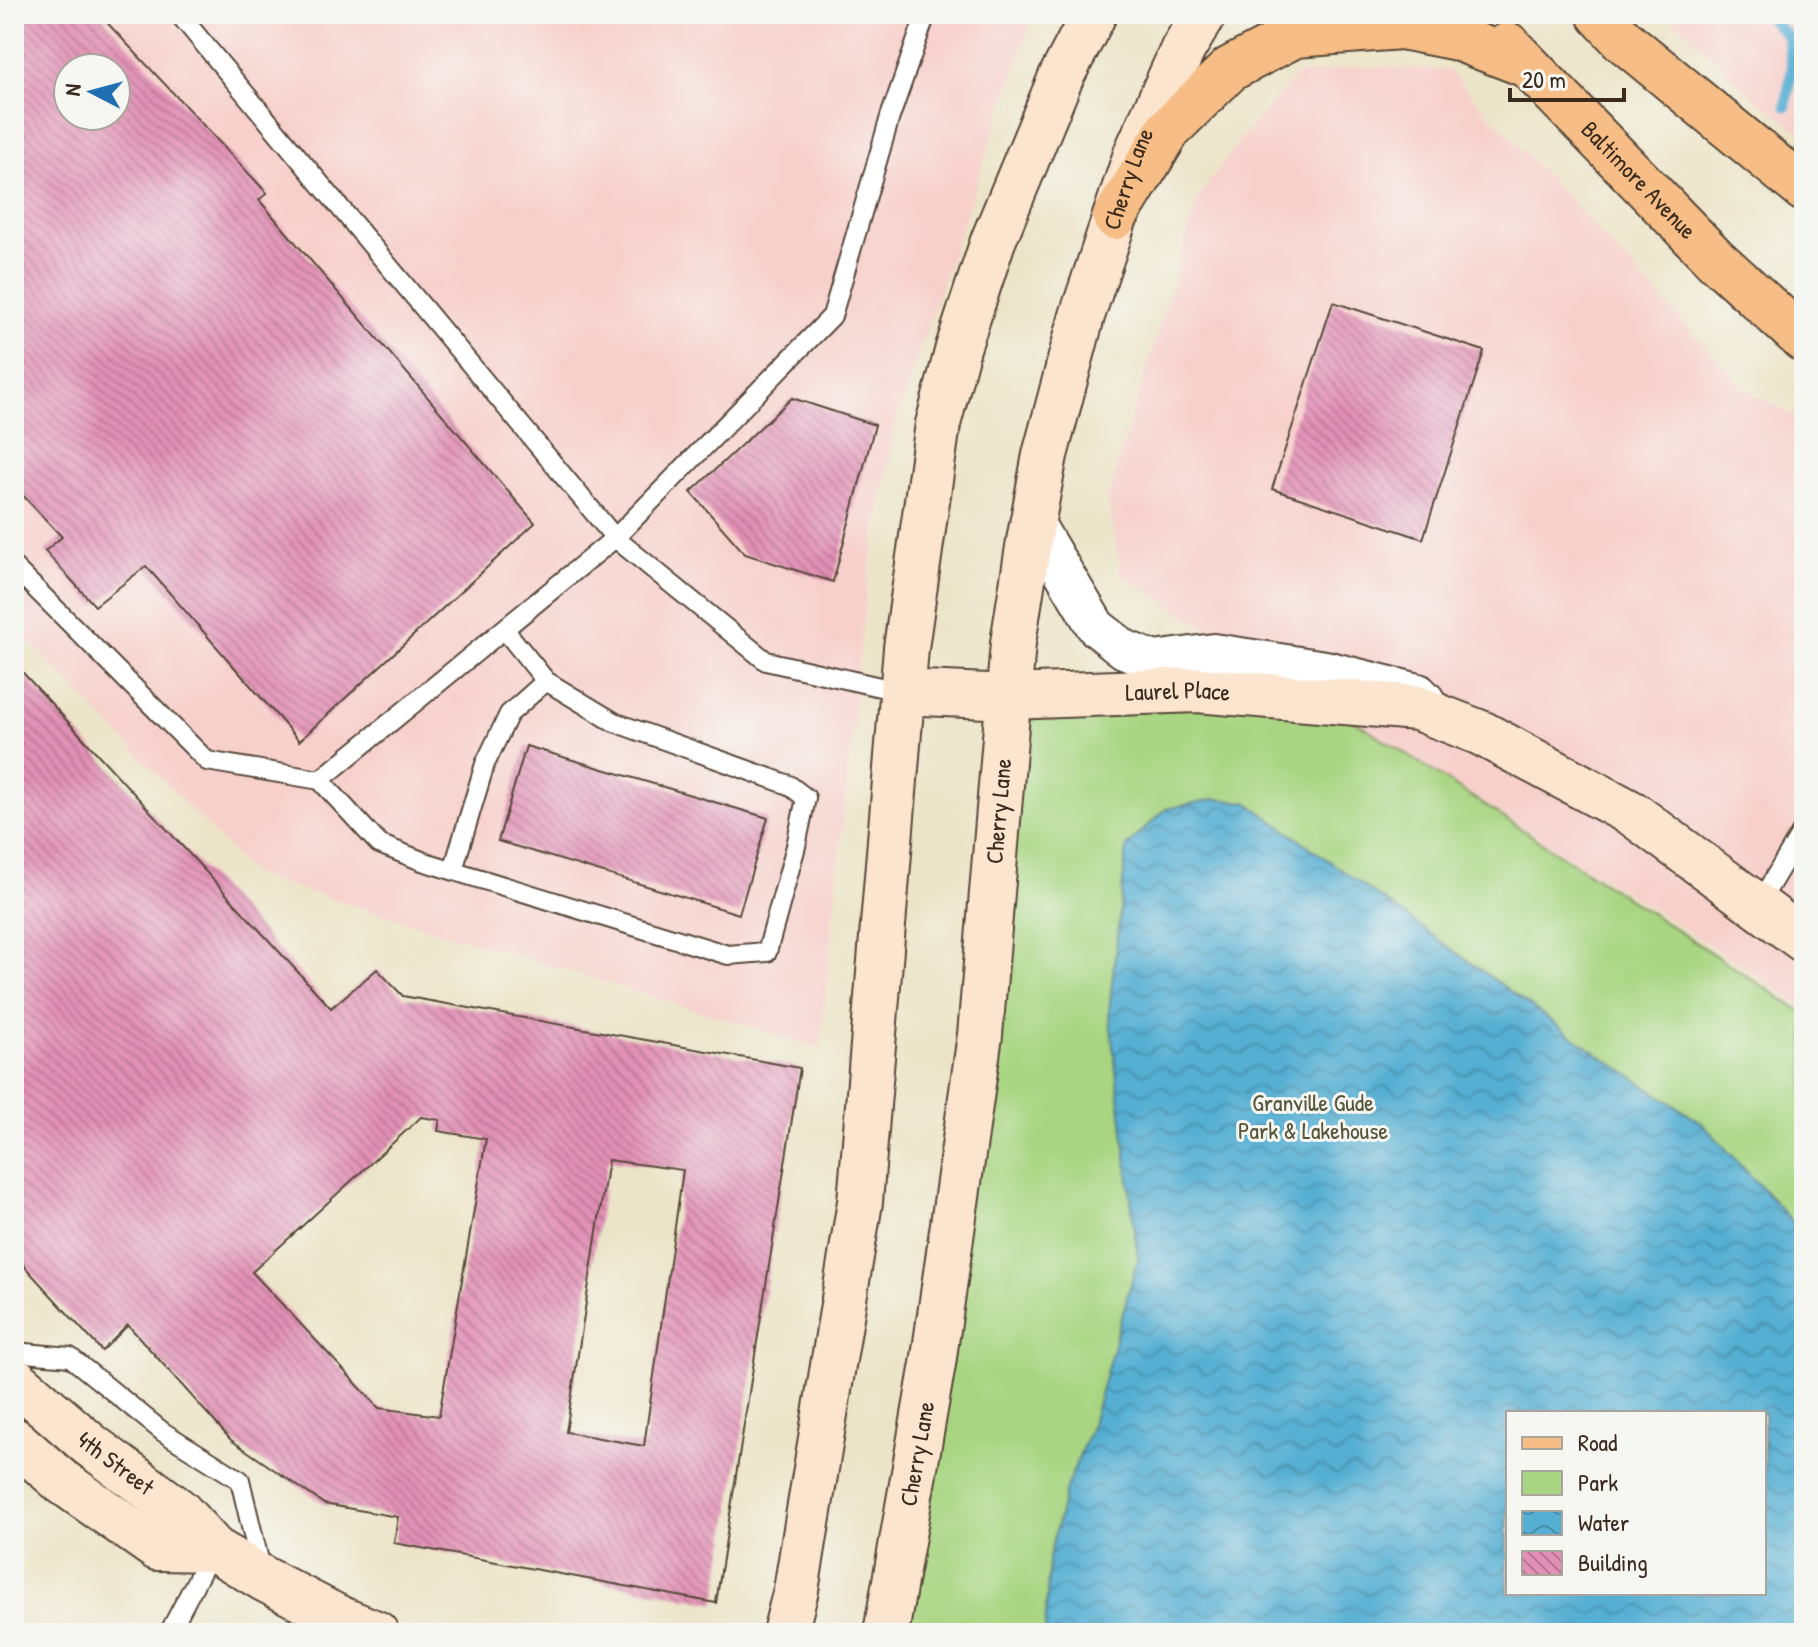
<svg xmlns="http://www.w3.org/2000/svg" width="1818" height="1647" viewBox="0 0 1818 1647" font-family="'Patrick Hand',sans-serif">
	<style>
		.built { fill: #f7d0cc; fill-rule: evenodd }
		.green { fill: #a9d582; stroke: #728050; stroke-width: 2; fill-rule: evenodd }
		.water { fill: url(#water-waves); stroke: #486c78; stroke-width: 2; fill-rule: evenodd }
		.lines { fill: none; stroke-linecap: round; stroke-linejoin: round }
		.stream { stroke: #55afd3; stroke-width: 11 }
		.building { fill: url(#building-back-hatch); fill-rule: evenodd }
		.lane-casing { stroke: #564638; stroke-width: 22 }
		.street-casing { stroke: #564638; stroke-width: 42 }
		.secondary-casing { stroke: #564638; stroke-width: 48 }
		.primary-casing { stroke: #564638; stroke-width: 48 }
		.lane { stroke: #fff; stroke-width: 18 }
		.street { stroke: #fff; stroke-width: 38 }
		.secondary { stroke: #fbe5cf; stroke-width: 44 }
		.primary { stroke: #f6be86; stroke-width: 44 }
		.labels { text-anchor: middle; stroke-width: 6; stroke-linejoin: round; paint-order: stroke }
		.street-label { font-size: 24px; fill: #3b2a1e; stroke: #f6f6f2 }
		.park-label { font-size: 24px; fill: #565537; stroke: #f6f6f2 }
	</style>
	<defs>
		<pattern id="water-waves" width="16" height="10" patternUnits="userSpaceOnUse" patternTransform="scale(2)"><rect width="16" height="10" fill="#55afd3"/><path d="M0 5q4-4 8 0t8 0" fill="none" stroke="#488fab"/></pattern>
		<pattern id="building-back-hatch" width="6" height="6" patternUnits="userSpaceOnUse" patternTransform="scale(2)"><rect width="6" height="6" fill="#e290b5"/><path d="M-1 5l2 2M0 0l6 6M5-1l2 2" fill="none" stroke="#b87693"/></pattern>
	</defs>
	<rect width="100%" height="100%" fill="#f6f6f2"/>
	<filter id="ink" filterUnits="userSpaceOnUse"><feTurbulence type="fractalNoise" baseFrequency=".0125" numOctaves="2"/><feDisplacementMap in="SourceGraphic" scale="16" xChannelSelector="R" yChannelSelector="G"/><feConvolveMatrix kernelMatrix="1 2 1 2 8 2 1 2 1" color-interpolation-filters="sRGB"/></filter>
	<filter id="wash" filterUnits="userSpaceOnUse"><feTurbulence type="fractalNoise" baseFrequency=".006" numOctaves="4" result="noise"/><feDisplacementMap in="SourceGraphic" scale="32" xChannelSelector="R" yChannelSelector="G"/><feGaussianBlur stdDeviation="1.8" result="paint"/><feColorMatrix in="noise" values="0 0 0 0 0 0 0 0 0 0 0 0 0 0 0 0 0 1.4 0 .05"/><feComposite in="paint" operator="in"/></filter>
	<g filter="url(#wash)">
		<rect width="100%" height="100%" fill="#ece4c8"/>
		<path class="built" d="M14,14H1034L895,422L867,583L820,1048L254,875L14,625ZM68,68H116V116H68Z
			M1668,14H1804V135L1752,96Z
			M1358,66L1448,70L1744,388L1804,422V1008L1749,970L1121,574L1108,497L1199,196L1243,136L1297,75Z"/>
		<path class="green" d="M1009,697L1323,700L1804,1013V1633H883ZM1508,1413H1764V1593H1508Z"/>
		<path class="water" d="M1214,799L1247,802L1589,1048L1703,1124L1804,1234V1633H1045L1049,1558L1066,1488L1091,1427L1138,1258L1109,1011L1127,846L1166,809ZM1508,1413H1764V1593H1508Z"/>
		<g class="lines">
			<path class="stream" d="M1766,14L1788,37L1792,68L1786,106"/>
		</g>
		<g id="blocks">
			<path class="building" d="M14,14H99L267,193L259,200L535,523L299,741L146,566L95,606L45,551L62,537L14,486ZM68,68H116V116H68Z
				M1333,302L1484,351L1423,539L1272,489Z
				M792,398L875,425L833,582L745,554L691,492Z
				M14,663L331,1008L377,969L403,996L800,1068L716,1603L394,1543L398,1517L324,1504L231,1440L128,1325L102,1351L14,1255ZM421,1117L440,1120L438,1131L486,1139L439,1416L379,1408L252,1272ZM608,1160L683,1170L644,1446L566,1432Z
				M526,746L768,818L739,914L498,841Z"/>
		</g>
	</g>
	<g filter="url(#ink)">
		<use href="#blocks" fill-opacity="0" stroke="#564638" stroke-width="2"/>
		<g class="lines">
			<defs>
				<path id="lane" d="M179,14L615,538L766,661L902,692
					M14,567L207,761L320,780L615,538L832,316L890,117L926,14
					M320,780L379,844L422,861L728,955L767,952L796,846L806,798L789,785L614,722L546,681L504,629
					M453,870L485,764L509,714L546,681
					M1757,907L1804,828
					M14,1352L70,1357L163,1432L240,1480L262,1573
					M169,1633L212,1551"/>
				<path id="street" d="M1033,521L1096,627L1124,649L1154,661L1214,653L1325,670L1418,693L1425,700"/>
				<g id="secondary">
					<path id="s1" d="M902,692L1009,697L1197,690L1417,708L1481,733L1633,814L1804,940"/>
					<path id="s2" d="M14,1379L89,1444L179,1511L214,1549L264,1579L341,1619L376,1633"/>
					<path d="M14,1440L61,1481L157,1548L214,1549"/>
					<path d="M785,1633L796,1590L860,1202L906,648L938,424L958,348L993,241L1061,77L1094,14"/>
					<path id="s3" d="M886,1633L933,1364L980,1035L1013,643L1029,541L1045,455L1082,316L1137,151L1183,49L1204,14"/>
				</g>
				<g id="primary">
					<path d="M1599,14L1623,40L1804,189"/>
					<path id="s4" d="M1508,45L1715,259L1804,340"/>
					<path d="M1115,217L1169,129L1230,69L1295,35L1401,27L1457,38L1527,65"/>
				</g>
			</defs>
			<use href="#lane" class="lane-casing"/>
			<use href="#street" class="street-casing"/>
			<use href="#secondary" class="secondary-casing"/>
			<use href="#primary" class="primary-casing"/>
			<use href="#lane" class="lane"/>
			<use href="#street" class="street"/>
			<use href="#secondary" class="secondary"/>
			<use href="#primary" class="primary"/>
		</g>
	</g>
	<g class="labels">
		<g class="street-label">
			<text dy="8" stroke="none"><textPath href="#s3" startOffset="1478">Cherry Lane</textPath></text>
			<text dy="8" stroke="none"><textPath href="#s4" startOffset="188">Baltimore Avenue</textPath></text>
			<text dy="8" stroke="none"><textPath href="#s1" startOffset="276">Laurel Place</textPath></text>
			<text dy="8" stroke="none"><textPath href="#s3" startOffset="830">Cherry Lane</textPath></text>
			<text dy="8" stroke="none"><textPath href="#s3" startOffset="182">Cherry Lane</textPath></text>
			<text dy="8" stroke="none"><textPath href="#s2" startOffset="132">4th Street</textPath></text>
		</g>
		<g class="park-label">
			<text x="1313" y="1111">Granville Gude<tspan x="1313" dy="28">Park &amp; Lakehouse</tspan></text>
		</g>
	</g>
	<rect width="1818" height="1647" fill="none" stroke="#f6f6f2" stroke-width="48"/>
	<rect x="1506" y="1411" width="260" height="184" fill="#f6f6f2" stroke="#aba49d" stroke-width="2"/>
	<rect x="1522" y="1437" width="40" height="12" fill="#f6be86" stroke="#aba49d" stroke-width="2"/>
	<text x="1578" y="1451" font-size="24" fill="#3b2a1e">Road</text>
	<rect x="1522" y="1471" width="40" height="24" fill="#a9d582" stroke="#aba49d" stroke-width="2"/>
	<text x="1578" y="1491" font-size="24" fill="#3b2a1e">Park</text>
	<rect x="1522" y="1511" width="40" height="24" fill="url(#water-waves)" stroke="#aba49d" stroke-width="2"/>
	<text x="1578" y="1531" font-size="24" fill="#3b2a1e">Water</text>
	<rect x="1522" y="1551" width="40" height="24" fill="url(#building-back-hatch)" stroke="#aba49d" stroke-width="2"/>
	<text x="1578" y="1571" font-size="24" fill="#3b2a1e">Building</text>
	<g transform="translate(92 92) rotate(276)"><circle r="38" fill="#f6f6f2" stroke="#aba49d" stroke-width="2"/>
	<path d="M0-6L14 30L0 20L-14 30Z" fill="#1f6fb2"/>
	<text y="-12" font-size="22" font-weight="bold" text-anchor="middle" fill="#3b2a1e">N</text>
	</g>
	<path d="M1510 88v12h114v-12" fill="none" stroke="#3b2a1e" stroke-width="4"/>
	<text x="1522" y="88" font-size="24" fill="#3b2a1e" stroke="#f6f6f2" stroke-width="6" paint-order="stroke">20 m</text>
</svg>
